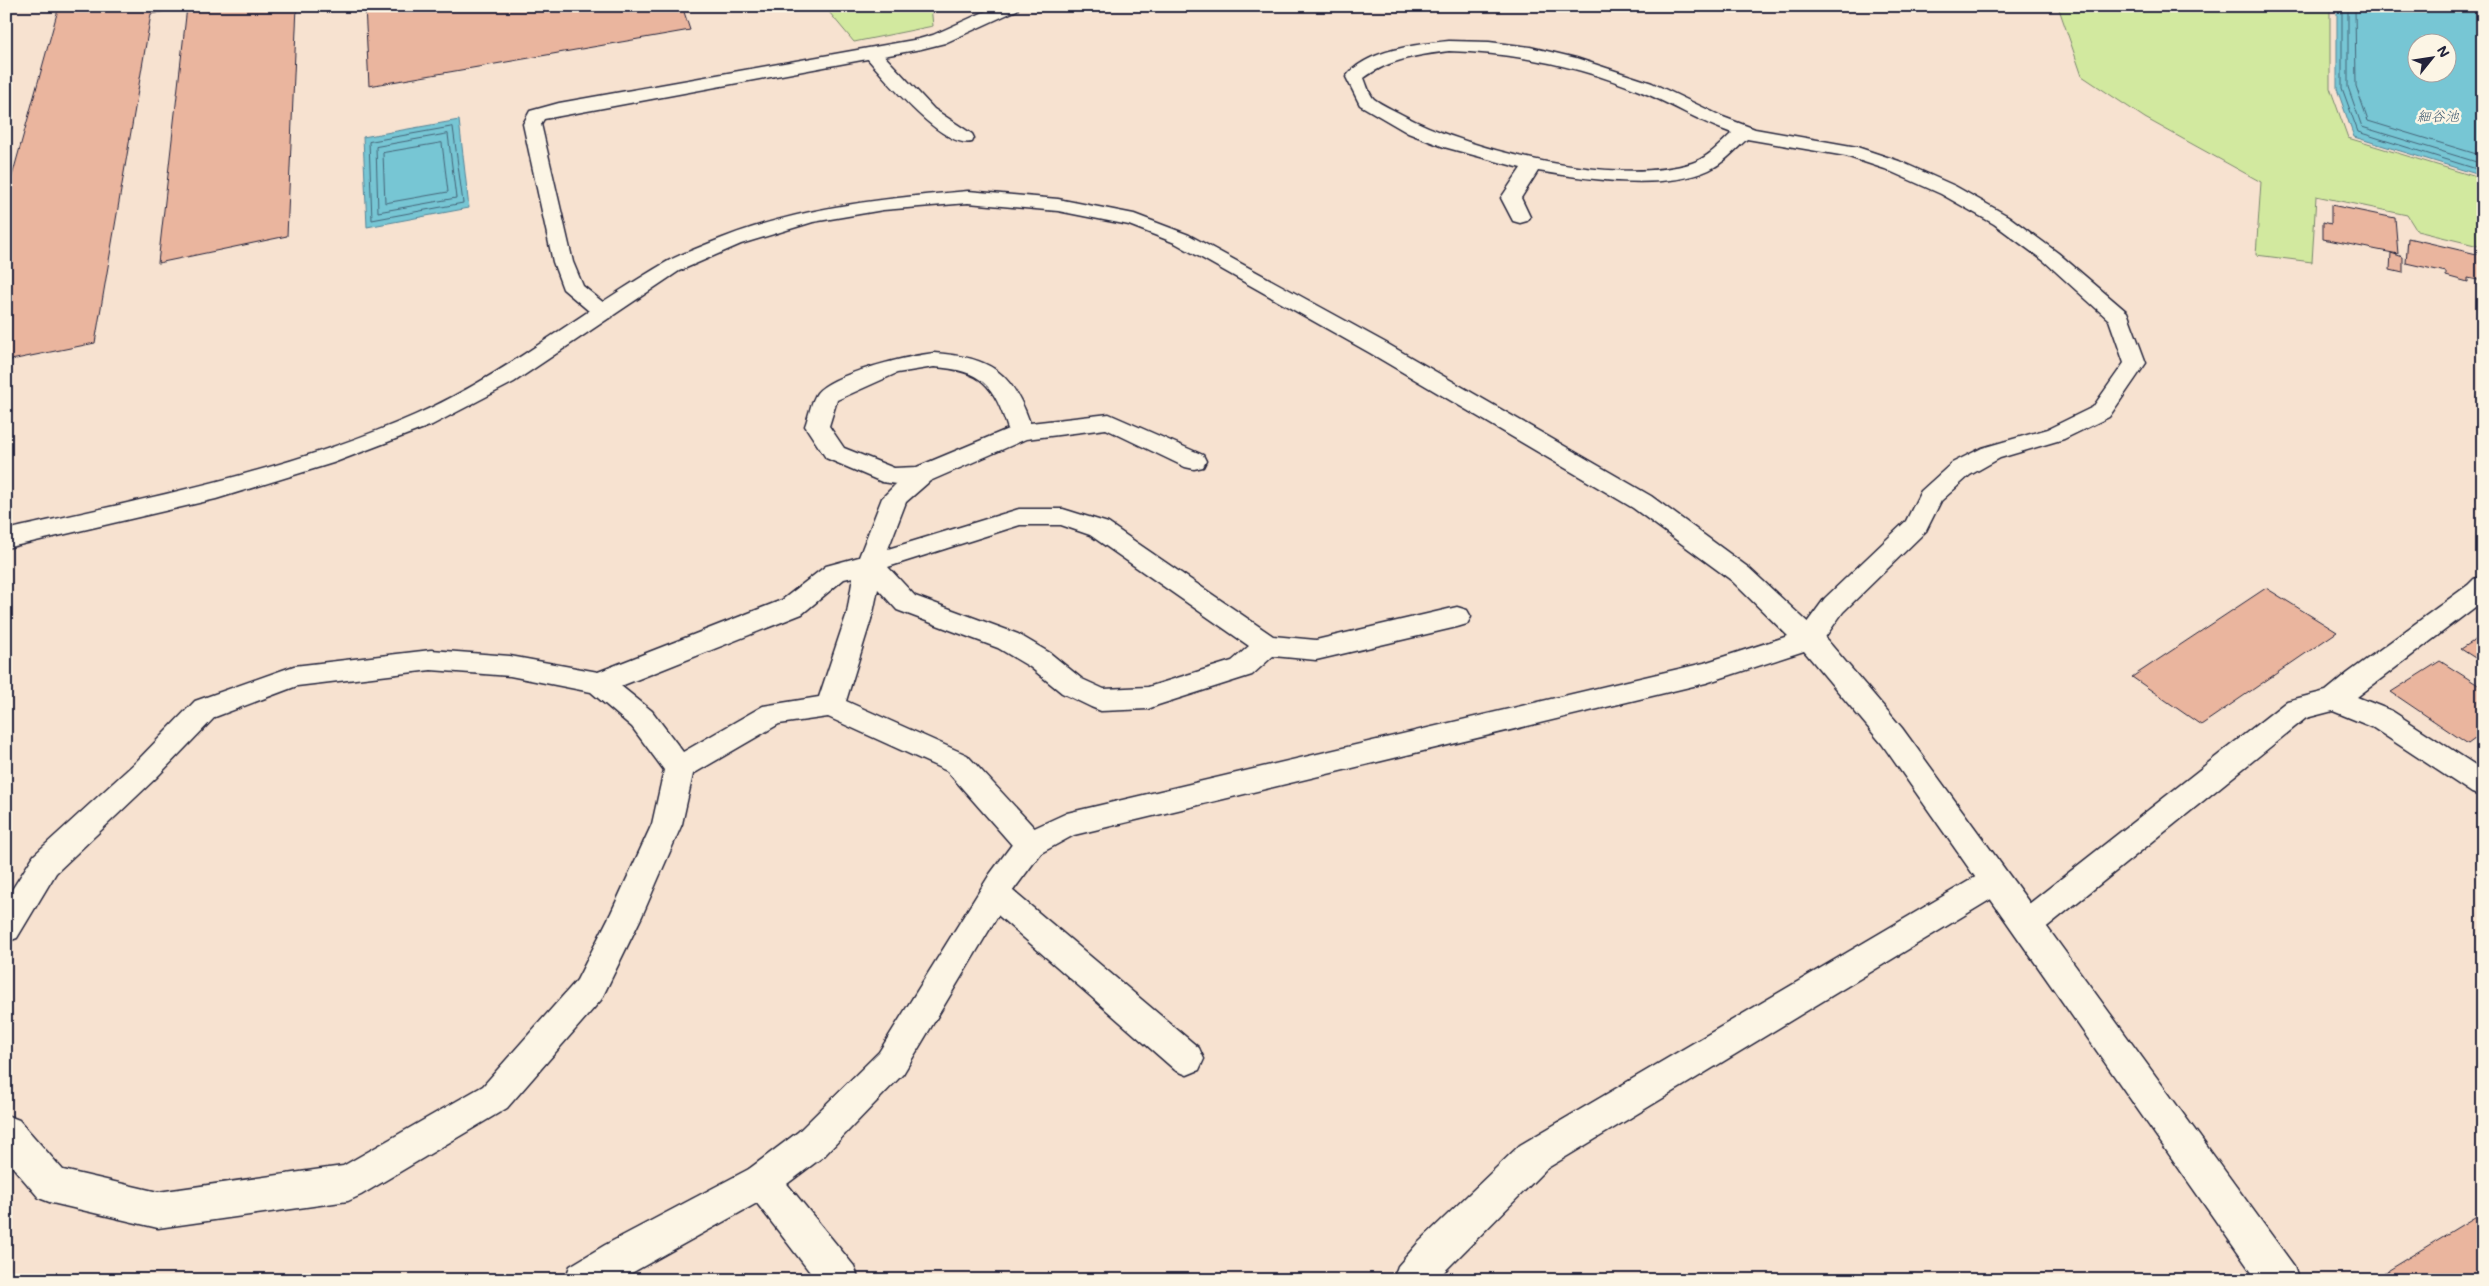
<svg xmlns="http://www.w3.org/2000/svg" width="2489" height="1286" viewBox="0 0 2489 1286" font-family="Mali,'Klee One',sans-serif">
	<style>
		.green { fill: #d2e99f; stroke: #7a866d }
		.water { fill: #77c6d4; stroke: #558497; fill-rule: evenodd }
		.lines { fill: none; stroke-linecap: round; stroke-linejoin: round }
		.shore { stroke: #446478; stroke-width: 1 }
		.building { fill: #eab59e; stroke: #22223b }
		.lane-casing { stroke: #22223b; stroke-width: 3 }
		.street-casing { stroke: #22223b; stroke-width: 3 }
		.secondary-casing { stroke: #22223b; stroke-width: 3 }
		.lane { fill: #fcf5e5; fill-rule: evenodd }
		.street { fill: #fcf5e5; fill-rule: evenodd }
		.secondary { fill: #fcf5e5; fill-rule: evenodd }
		.labels { text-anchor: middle; stroke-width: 5; stroke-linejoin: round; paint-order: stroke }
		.far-water-label { font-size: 14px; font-style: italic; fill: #405b71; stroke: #fcf5e5 }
	</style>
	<rect width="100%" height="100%" fill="#f7e2d0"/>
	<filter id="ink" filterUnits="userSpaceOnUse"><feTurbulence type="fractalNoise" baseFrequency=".02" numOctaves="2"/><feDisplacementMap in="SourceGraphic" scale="10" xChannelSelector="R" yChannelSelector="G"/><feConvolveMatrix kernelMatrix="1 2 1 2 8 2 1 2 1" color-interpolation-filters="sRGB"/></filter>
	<g filter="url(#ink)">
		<path class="green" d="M824,6H931L933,26L854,42Z
			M2058,6H2330V88L2348,138L2483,179V247L2417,231L2407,215L2316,196L2312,262L2256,255L2261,182L2145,118L2082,76Z"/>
		<path class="water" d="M2337,6H2483V176L2354,137L2337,89ZM2416,42H2446V72H2416Z
			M459,120L469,208L367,227L363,137Z"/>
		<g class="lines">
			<path class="shore" d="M2342,6V88L2358,132L2483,171
				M2348,6V87L2362,127L2483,164
				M2355,6L2356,86L2368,121L2483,156
				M453,127L463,203L372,220L369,142Z
				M448,134L456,198L378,212L376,147Z
				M442,143L448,192L385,203L383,153Z"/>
		</g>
		<path class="building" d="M59,6H297L287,236L158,263L187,7L151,14L95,343L6,361V198Z
			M365,6H682L690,30L369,86Z
			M2331,205L2395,218L2398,254L2323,239V222L2331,224Z
			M2408,238L2481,255L2483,281L2468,278V282L2446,276V272L2406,263Z
			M2391,253L2403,257V273L2390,270Z
			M2266,588L2337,632L2201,725L2132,677Z
			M2483,635V663L2461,649Z
			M2440,661L2483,688V733L2468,744L2391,692Z
			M2483,1212V1280L2375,1278Z"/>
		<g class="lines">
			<defs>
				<path id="lane" d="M1449,41L1489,42L1530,47L1576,58L1652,83L1723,117L1755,129L1857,147L1899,161L1955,186L2008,216L2058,253L2127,312L2146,363L2109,417L2064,439L2000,458L1970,475L1941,501L1926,531L1843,612L1819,646L1809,649L1799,646L1795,639L1825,598L1906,521L1921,491L1952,463L1982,448L2048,429L2093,407L2124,363L2109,320L2044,261L1994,224L1941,194L1885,169L1846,156L1747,139C1735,150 1724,163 1709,170C1663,191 1586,179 1538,171L1521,198L1530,217L1527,221L1520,223L1513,221L1501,198L1521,168L1444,147L1408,133L1360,105L1346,77C1365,50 1419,44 1449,41ZM1449,51C1516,53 1580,66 1642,92C1672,104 1700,122 1732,133C1720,144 1708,158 1692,163C1617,187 1469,151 1401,114C1392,109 1382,105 1374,99C1369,94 1367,85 1364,78C1390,59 1418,55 1449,51Z
					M872,48L878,49L934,109L972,134L974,138L972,142C942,149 885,78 866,57L863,53L866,49Z
					M934,353C989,357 1012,371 1030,423L1109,414L1203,455L1206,461L1203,467L1194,469L1185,467L1106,429L1026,439L930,481L906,502L888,549L1019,509H1063L1108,523L1273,636L1316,640L1457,607L1467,610L1471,617L1467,624L1457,627L1316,660L1273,656L1252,675L1158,705L1148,709L1101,711L1091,707L1062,693L1030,667L998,648L897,610L878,589L873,613L846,701L967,755L1041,835L1045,844L1041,853L1030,857L1019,853L947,771L828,717L779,724L693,774L682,824L642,916L601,1000L507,1108L361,1195L348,1201L158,1228L52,1203L39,1198L6,1159V1115L19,1120L63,1170L158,1192L343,1166L483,1086L577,980L611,913L652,824L664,770L632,727L591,692L510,676L431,670L297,686L215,717L156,778L56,873L17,938L6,942V899L34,855L136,762L195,701L294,666L431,650L510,656L598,672L782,600L826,566L859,557L882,498L896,484L882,482L826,458L805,426C809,416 811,401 817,393C833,373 909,356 934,353ZM934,367C982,370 994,385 1008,429L917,467L894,468L844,448L829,426L837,400L897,373ZM1020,525H1061L1090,535L1249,646L1232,661L1148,687L1104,689L1082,679L1050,653L1018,634L915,596L888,567ZM853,577L847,613L819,697L763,706L683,752L652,711L621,686L802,614L844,579Z"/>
				<path id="street" d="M997,6H1019L1017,10L945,43L921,49L544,119L541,124L573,262L583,286L615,312L612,317L604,319L596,317L563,289L553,262L523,124L530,111L559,103L919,39L933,35Z
					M2483,576V601L2357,697L2392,711L2483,770V797L2472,793L2372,727L2333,711L2306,718L2038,934L2027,938L2016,934L2011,924L2016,914L2287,701L2326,691L2348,673L2468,585L2474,579Z
					M1995,868L2006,872L2011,881L2006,890L1546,1169L1436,1280H1393L1398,1266L1418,1243L1520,1145L1984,872Z
					M995,881L1006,885L1199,1048L1204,1059L1199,1070L1187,1075L1175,1070L984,903L979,894L984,885Z
					M762,1163L775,1169L854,1266L859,1280H816L749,1193L744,1181L749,1169Z"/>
				<path id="secondary" d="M968,191L1058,199L1134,214L1189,235L1386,343L1651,496L1749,568L1827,640L1902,728L2294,1266L2299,1280H2257L1882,744L1804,651L1706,683L1074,835L1041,853L1012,892L903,1074L824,1156L775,1193L619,1280H565L570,1266L605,1245L749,1169L798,1132L879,1052L990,874L1019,835L1067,813L1704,663L1788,636L1731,580L1633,508L1370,353L1175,243L1129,225L1058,211L968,203L883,210L813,222L741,244L679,271L514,382L432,425L333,463L216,499L6,548V530C144,499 285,472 415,415C504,376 579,313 663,264C676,256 691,251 705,245C791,208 876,199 968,191Z"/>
			</defs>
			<use href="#lane" class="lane-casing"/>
			<use href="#street" class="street-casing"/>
			<use href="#secondary" class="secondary-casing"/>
			<use href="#lane" class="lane"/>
			<use href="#street" class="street"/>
			<use href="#secondary" class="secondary"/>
		</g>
	</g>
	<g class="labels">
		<g class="far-water-label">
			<text x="2438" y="121">細谷池</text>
		</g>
	</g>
	<rect width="2489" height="1286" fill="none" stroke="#fcf5e5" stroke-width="25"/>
	<rect x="12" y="12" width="2464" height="1261" fill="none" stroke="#22223b" stroke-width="2" filter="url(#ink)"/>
	<g transform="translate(2432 58) rotate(60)"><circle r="24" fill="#fcf5e5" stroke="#a5a1a1"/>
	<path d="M0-4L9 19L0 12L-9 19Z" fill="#22223b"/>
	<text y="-8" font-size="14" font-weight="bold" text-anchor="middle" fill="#22223b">N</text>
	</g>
</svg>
